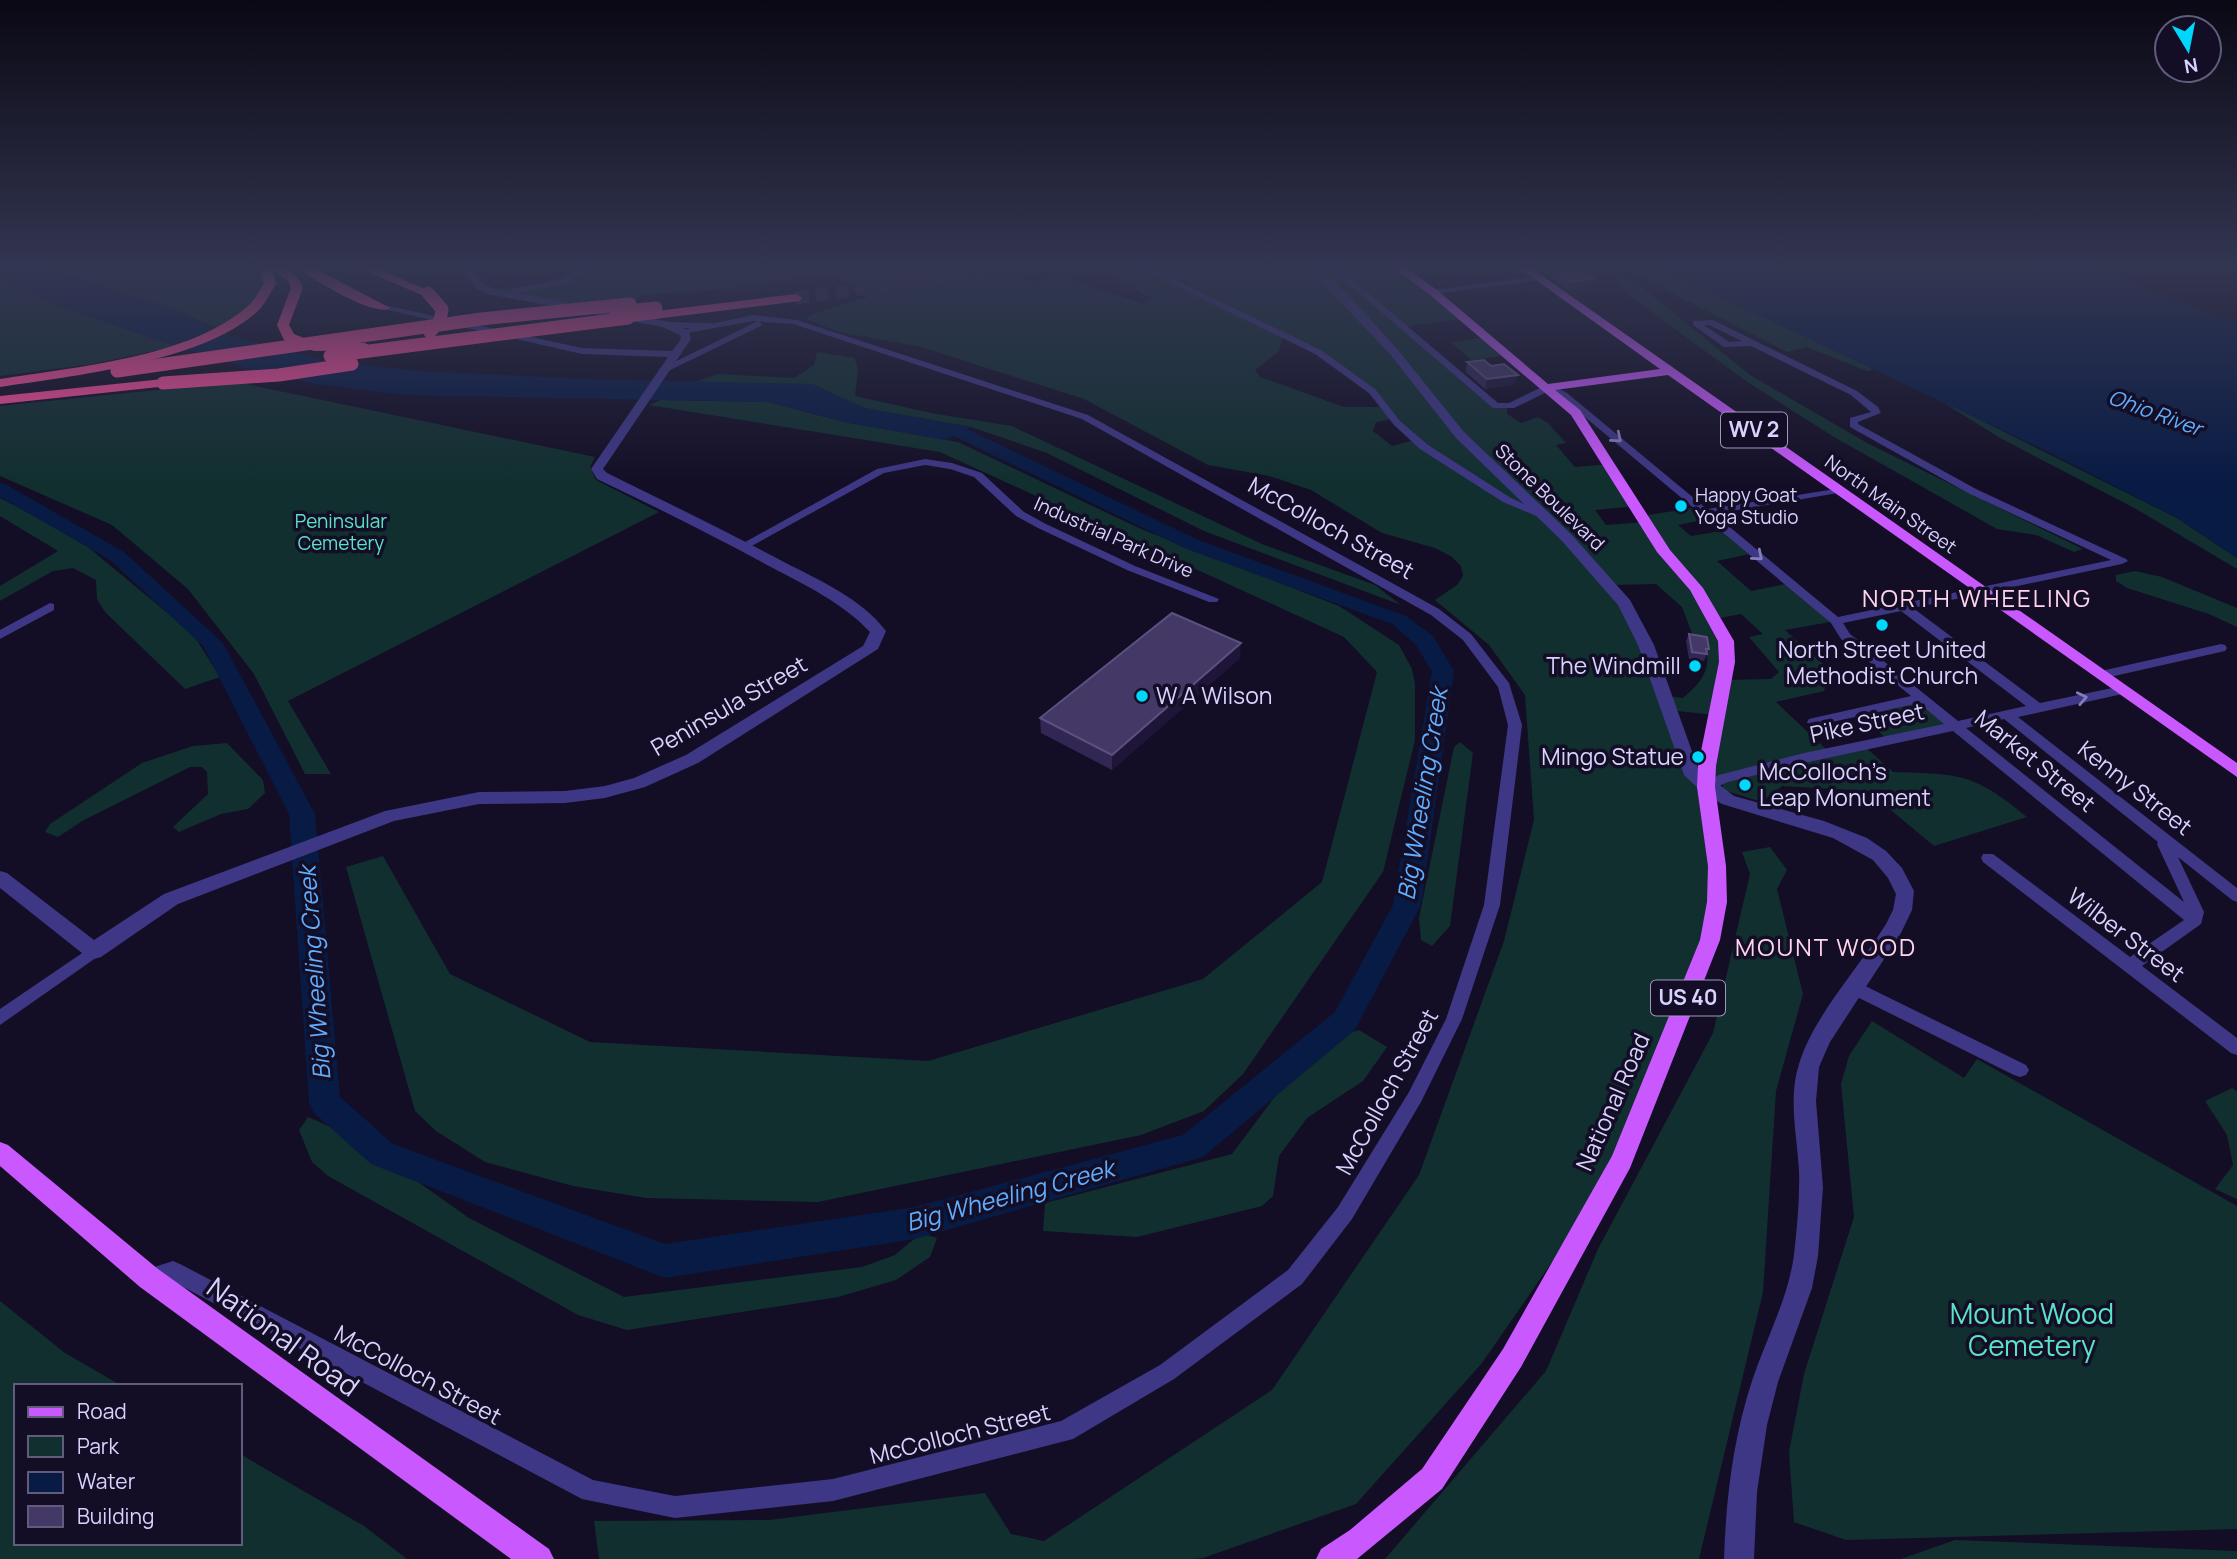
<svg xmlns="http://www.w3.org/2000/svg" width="2237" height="1559" viewBox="0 0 2237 1559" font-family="Manrope,sans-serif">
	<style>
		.green { fill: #112f2f; fill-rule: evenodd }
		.water { fill: #081b44 }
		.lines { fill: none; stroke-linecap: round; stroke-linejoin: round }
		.river { fill: #081b44; fill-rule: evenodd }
		.motorway-tunnel { stroke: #312b46; stroke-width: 13; stroke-dasharray: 13 7; stroke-linecap: butt }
		.minor { fill: #3e3785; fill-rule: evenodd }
		.tertiary { fill: #3e3785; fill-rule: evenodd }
		.primary { fill: #c959ff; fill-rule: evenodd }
		.motorway { fill: #ff4d99; fill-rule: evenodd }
		.motorway-bridge { stroke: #ff4d99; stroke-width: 13 }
		.wall { fill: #322654 }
		.shaded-wall { fill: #1e1539 }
		.building { fill: #443866; stroke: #5b507e; stroke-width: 2 }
		.oneway { stroke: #847dbc }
		.poi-dot { fill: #00d7fd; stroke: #130e25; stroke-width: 2.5 }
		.labels { text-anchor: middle; stroke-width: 7; stroke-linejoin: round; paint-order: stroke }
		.far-poi-label { font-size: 19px; fill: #d9d2ff; stroke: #130e25; text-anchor: start }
		.far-street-label { font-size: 19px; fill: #d9d2ff; stroke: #130e25 }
		.far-park-label { font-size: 19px; fill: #5ae3c8; stroke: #130e25 }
		.far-water-label { font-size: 21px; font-style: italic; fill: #60adff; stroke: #130e25 }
		.shield { fill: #130e25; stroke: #9e97be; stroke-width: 2 }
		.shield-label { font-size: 21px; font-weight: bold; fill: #d9d2ff }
		.street-label { font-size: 23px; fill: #d9d2ff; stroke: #130e25 }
		.poi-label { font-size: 23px; fill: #d9d2ff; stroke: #130e25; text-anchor: end }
		.neighbourhood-label { font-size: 24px; letter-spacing: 2px; fill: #ffd4ed; stroke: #130e25 }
		.water-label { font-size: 24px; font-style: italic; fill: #60adff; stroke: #130e25 }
		.near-park-label { font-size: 28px; fill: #5ae3c8; stroke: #130e25 }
		.near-street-label { font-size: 28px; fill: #d9d2ff; stroke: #130e25 }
	</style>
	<rect width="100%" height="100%" fill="#130e25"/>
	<path class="green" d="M45,268H262L270,284L262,300L219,329L170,308Z
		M585,268H876L1007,276L1035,282L1060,276L1143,304L1151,298L1113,277L1108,268H1273L1280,273L1313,268H1399L1466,319L1407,326L1493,404L1507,407V414L1521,423L1538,417L1548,423L1566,443L1556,445L1575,467L1611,464L1637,506L1595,510L1606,525L1645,522L1642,516L1699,507L1713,518L1678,525L1691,536L1727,530L1755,553L1717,561L1751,591L1791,583L1836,621L1785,630L1830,670L1824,691L1776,702L1830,753L1863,745L1893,772C1960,774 1974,773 2027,817L1934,846L1868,791L1782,786L1762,802L1723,790V783L1706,787L1717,902L1622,1161L1482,1363L1356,1504L1203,1558L1191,1559H599L594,1521L769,1520L985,1493L1011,1534L1044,1541L1272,1390L1419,1175L1504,941L1534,820L1525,695L1489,645L1435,600L1457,585L1463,576L1461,566L1452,557L1435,548L1382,533L1311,490L1269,476L1208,465L1084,399L921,347L839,332L806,319L812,314L867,297L838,279L814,276L724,289L642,295L630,304L583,309L491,288C529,289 552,287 585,268ZM1283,335L1318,352L1387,407H1344L1260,377L1255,370L1279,351ZM1394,419L1414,440L1392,446L1373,431L1376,422ZM1656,584L1682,607L1695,641H1704C1713,668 1703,681 1683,698L1663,696L1611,585ZM1741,614L1763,634L1749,637L1779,672L1771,679L1724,680L1715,619ZM1668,710L1715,715L1705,786Z
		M1623,268H1658L1875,369L1867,371L1807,347L1787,352Z
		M0,277L58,306L177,346L92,364L0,376Z
		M1617,279L1633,280L1750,375L1869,444L2083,549L2074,552L2036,535L1997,529L1834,437L1749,383L1631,297L1616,282Z
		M1481,338L1501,356L1471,360L1451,342Z
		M817,352L854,358L858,368L855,396L931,413L1012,426L1262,544L1375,585L1401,605L1204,531L1047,453L971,427L864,408L812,384L692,383L718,374L794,378L814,365Z
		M236,382L595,457L590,467L596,480L659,512L288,701L331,774H305L254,674L188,589L112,525L0,476V406Z
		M1936,398L2177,518L2237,558V569L2136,509L2000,438Z
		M661,400L768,402L844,422L958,442L1141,529L1339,606L1399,645L1412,669L1415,684V740L1383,872L1243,1074L1204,1111L1141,1135L818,1202L646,1198L573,1186L485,1162L436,1131L415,1111L346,867L383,856L450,974L590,1042L928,1061L1203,979L1322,882L1377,672L1344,637L940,452L649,405Z
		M0,498L77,538L193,634L220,677L185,689L105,612L97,599L96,580L73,568L53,571L0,601V586L58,551L0,516Z
		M2135,571L2162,577L2237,608V627L2209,614L2127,588L2116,581V575Z
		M1921,698L1956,726L1888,740L1857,712Z
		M1460,742L1473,753L1450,926L1432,946L1421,940L1419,918L1454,747Z
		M227,743L263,780L265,793L248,809L221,814L179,832L173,827L208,794L207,772L202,767H190L84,820L58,837L45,832L50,824L142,763L193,746Z
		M1770,847L1787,870L1777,889L1803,994L1776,1091L1763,1292L1699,1559H1385L1546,1371L1598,1249L1713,1033L1750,874L1742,852Z
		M1872,1021L1964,1078L1977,1059L2237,1206V1529L1846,1540L1794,1522L1789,1452L1804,1374L1854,1217L1841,1084L1849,1056Z
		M1359,1030L1387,1047L1363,1081L1307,1118L1279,1156L1273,1196L1262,1206L1137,1237L1043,1231L1045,1203L1232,1154L1279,1091L1346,1034Z
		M2232,1088L2237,1091V1199L2215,1189L2233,1165L2227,1135L2205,1101Z
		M308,1117L356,1138L469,1218L624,1297L862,1267L895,1255L921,1233L937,1238L930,1257L896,1280L838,1297L627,1330L578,1315L328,1176L312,1162L299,1130Z
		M0,1301L65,1353L122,1386H16V1543H240V1454L364,1526L407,1559H0Z
		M1955,1540L2237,1551V1559H1901Z"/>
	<path class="water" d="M0,268H45L170,308L234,337L333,362L420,371L586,379L812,384L865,408L971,427L945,440L844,422L768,402L407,395L316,384L252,370L136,333L58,306L0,277Z
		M1658,268H2092L2237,323V558L2177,518L2044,450Z"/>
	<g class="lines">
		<path class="river" d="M927,419L961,426L1198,540L1406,616L1433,636L1454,671L1421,905L1355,1030L1203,1157L915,1239L665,1278L371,1164L314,1113L309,1103L289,814L203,646L110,560L0,497V483L7,485L124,552L223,643L315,814L340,1097L393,1144L665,1244L915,1207L1183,1135L1335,1012L1393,905L1432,671L1416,645L1392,624L1184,548L950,434L921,428L918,424Z"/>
		<path class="motorway-tunnel" d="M796,298L1011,268"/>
		<path class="minor" d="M580,268H589L569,283L519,293L510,299L506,297L513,289L563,279Z
			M1139,268H1150L1321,350L1375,389L1400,421L1428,445L1511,498L1550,516L1545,519L1541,518L1503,502L1420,449L1394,425L1369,393L1315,354Z
			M1330,268H1339L1498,403H1509L1546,385H1552L1567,393L1707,509L1842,488L1843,490L1838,493L1714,514L1838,617L2111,560L1968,493L1850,427V418L1871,412L1851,395L1751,346L1724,347L1693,325V321L1713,320L1857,391L1878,407L1881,413L1858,422V424L1976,489L2126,559L2128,561L2122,564L1913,608L2040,703L2122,686L2127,687L2128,690L2127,693L2018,717L2237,888V902L2232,900L2178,857L2204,912L2201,924L2142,966L2237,1038V1055L2231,1053L1983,862L1981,858L1983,854H1993L2130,957L2184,920L1953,731L1804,763L1728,782L1706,792L1701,790L1699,787L1701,784L1719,775L1804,753L1944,724L1919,703L1814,726L1809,725L1807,722L1809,719L1911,696L1841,639L1831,623L1561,397L1549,391L1514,408H1493ZM1704,325H1709L1742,341L1729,342ZM1901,611L2026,706L1958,721L1850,634L1843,623ZM2004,719L2158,842L2157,844L2184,902L1966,728Z
			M1539,276L1543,278L1542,280L1433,294L1429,292L1433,290Z
			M753,315L797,320L1088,415L1439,609L1471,634L1509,683L1522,725L1500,905L1462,1019L1421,1102L1352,1219L1302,1284L1174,1379L1073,1439L833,1501L675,1518L582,1499L172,1281L149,1288L142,1285L139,1278L142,1271L173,1261L180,1264L593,1480L675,1496L833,1479L1061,1421L1160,1365L1288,1270L1338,1207L1409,1092L1446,1019L1484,905L1508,725L1498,687L1463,640L1431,615L1082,419L793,324L753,321L682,334L678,331Z
			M758,321L762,324L761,326L666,372L658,370Z
			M925,459L952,463L982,473L1024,512L1046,524L1135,566L1219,599L1217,602H1209L1127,570L1038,528L1016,516L974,477L950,469L925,465L884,473L748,548H740L738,546L877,469Z
			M50,603L54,604V610L0,639V630Z
			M2221,644L2225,645L2227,648L2225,651L2101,679L2095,675L2101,671Z
			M94,945L100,947L102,951L100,955L0,1025V1009Z
			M1853,980L2026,1065L2029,1070L2026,1075L2020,1077L2014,1075L1847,992L1845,987L1847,982Z"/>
		<path class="tertiary" d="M461,268H471L485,285L495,289L670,322L712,323L713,325L708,328H683L689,331L691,339L603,469L607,473C666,502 726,531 784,562C819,580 862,599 886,631L878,649L698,763L645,787L605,798L565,803L479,804L394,821L178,904L101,957L94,959L87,957L0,888V871L7,873L94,940L164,894L385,811L479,792L565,791L605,786L634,778L686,755L863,646L870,632C843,603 805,585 771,567C714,536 656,507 597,479L591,469L668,357L582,354L379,308L384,305L582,348L672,351L681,339L680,335L662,327L488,294L477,289Z
			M1308,268H1319L1353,300L1398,350L1464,432L1571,534L1630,600L1654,645L1698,768L1734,796L1824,821L1867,838L1886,851L1902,868L1914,891L1912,910L1901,933L1830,1042L1819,1067L1816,1101L1823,1187L1818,1256L1812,1288L1778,1382L1767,1425L1757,1492L1754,1559H1724C1726,1498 1733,1439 1752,1381C1766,1339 1788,1299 1794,1255C1797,1227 1800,1198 1799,1170C1797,1135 1788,1098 1799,1064C1814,1015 1859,968 1886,924L1893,910L1896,894L1888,878L1873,860L1833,838L1722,804L1702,792L1684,775L1638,645L1618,605L1561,540L1456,438L1390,354Z"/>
		<path class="primary" d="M1394,268H1406L1437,290L1548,384L1660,369L1519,268H1531L2237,763V777L1668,375L1555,390L1580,410L1670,550L1703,588L1734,641L1735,662L1716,766L1715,787L1726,866L1727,902L1720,940L1630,1168L1521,1367L1442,1489L1357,1559H1316L1321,1549L1350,1530L1422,1469L1503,1349L1612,1156L1700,940L1707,902L1708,866L1697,787L1698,766L1719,662L1718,641L1690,590L1657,552L1571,415L1429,294Z
			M0,1142L8,1145L158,1269L549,1549L554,1559H511L140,1287L0,1166Z"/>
		<path class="motorway" d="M260,268C281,268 295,267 303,288L289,325L294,334L316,343H365L372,347L370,350L314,351L284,340L277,325L291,288L288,280L272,270L276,284C270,293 265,304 258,311C203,362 73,376 0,387V379C75,367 189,358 248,306C255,300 259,291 264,284Z
			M299,268H314L390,308C377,318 312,280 299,268Z
			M359,268H376L434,293L424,296Z
			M796,294L802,298L800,301L631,322L625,318L631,314Z
			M163,379L170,383L168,386L0,404V396Z"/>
		<path class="motorway-bridge" d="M428,293L442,309L440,321L430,332
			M617,312L656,308
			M330,356L628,318
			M117,371L481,319L630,304
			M163,383L279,375L352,364"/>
	</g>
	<path class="wall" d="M1539,268H1579L1593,278L1591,286L1569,290Z
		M1467,362L1491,366L1515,384L1485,389L1466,372Z
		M1689,634L1709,649L1704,661L1689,659L1686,641Z
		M1240,658L1112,770L1041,733L1040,718Z"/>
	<path class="shaded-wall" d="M1593,278L1591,286L1569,290L1571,282Z
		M1518,375L1515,384L1485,389L1487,379Z
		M1241,643L1240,658L1112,770V755Z"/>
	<path class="building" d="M1552,268H1579L1593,278L1571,282Z
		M1484,360L1491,366L1504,364L1518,375L1487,379L1467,362Z
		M1172,613L1241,643L1112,755L1040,718Z
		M1689,634L1707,637L1709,649H1706L1707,654L1692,652Z"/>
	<defs><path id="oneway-chevron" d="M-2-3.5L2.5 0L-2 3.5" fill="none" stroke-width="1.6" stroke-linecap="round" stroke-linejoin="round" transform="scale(1.75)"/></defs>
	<g class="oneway">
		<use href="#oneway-chevron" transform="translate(1617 438) rotate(40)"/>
		<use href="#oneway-chevron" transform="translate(1758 556) rotate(40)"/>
		<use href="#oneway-chevron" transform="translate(2082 698) rotate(-12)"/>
	</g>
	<linearGradient id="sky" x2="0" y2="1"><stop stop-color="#0a0814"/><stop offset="0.55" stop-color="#333651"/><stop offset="1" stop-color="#333651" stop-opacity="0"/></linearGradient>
	<rect width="2237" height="486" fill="url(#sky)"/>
	<g class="poi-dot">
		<circle cx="1681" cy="506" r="7"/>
		<circle cx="1882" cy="625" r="7"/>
		<circle cx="1695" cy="666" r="7"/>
		<circle cx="1142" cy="696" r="7"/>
		<circle cx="1698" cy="757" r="7"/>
		<circle cx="1745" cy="785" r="7"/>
	</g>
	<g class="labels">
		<g class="far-poi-label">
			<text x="1695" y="502">Happy Goat<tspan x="1695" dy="22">Yoga Studio</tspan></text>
		</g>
		<g class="far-street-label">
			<text transform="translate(1550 497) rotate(44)" y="7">Stone Boulevard</text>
			<text transform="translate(1891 504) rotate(35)" y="7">North Main Street</text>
			<text transform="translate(1114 537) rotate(24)" y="7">Industrial Park Drive</text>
		</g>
		<g class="far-park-label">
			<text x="341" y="528">Peninsular<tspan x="341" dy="22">Cemetery</tspan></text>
		</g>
		<g class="far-water-label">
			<text transform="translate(2155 413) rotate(20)" y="7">Ohio River</text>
		</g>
		<g class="shield">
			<rect x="1721" y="412.5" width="66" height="35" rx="5"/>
			<rect x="1651" y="980.5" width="74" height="35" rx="5"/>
		</g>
		<g class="shield-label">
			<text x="1754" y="437">WV 2</text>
			<text x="1688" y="1005">US 40</text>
		</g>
		<g class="street-label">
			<text transform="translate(1331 528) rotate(29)" y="8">McColloch Street</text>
			<text transform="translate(729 706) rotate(-30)" y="8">Peninsula Street</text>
			<text transform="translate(1867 723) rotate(-12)" y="8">Pike Street</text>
			<text transform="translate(2035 761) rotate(39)" y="8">Market Street</text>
			<text transform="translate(2135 788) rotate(38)" y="8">Kenny Street</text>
			<text transform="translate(2126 935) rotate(37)" y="8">Wilber Street</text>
			<text transform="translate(1387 1092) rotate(-61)" y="8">McColloch Street</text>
			<text transform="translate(1613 1102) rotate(-66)" y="8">National Road</text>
			<text transform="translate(418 1375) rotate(28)" y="8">McColloch Street</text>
			<text transform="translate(960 1434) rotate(-14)" y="8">McColloch Street</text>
		</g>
		<g class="poi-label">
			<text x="1882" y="658" text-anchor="middle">North Street United<tspan x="1882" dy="26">Methodist Church</tspan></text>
			<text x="1681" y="674">The Windmill</text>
			<text x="1156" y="704" text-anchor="start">W A Wilson</text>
			<text x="1684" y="765">Mingo Statue</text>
			<text x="1759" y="780" text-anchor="start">McColloch’s<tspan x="1759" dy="26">Leap Monument</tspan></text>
		</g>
		<g class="neighbourhood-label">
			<text x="1977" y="607">NORTH WHEELING</text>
			<text x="1826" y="956">MOUNT WOOD</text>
		</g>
		<g class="water-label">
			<text transform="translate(1423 794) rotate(-81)" y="8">Big Wheeling Creek</text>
			<text transform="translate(315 973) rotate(-94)" y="8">Big Wheeling Creek</text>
			<text transform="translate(1010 1196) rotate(-15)" y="8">Big Wheeling Creek</text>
		</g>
		<g class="near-park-label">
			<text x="2032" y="1324">Mount Wood<tspan x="2032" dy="32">Cemetery</tspan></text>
		</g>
		<g class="near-street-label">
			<text transform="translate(283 1337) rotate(36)" y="10">National Road</text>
		</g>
	</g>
	<rect x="14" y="1384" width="228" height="161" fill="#130e25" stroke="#625c7c" stroke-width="2"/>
	<rect x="28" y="1407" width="35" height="10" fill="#c959ff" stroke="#625c7c" stroke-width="2"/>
	<text x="77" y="1419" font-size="21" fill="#d9d2ff">Road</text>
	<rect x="28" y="1436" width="35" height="21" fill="#112f2f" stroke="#625c7c" stroke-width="2"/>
	<text x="77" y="1454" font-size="21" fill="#d9d2ff">Park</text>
	<rect x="28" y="1472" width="35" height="21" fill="#081b44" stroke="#625c7c" stroke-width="2"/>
	<text x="77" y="1489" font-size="21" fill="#d9d2ff">Water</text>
	<rect x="28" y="1506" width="35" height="21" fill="#443866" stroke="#625c7c" stroke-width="2"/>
	<text x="77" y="1524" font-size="21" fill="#d9d2ff">Building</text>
	<g transform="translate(2188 49) rotate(170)"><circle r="33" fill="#130e25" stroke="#625c7c" stroke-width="2"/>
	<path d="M0-5L12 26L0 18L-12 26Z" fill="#00d7fd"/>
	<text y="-10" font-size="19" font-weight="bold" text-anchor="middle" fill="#d9d2ff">N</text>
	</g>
</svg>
